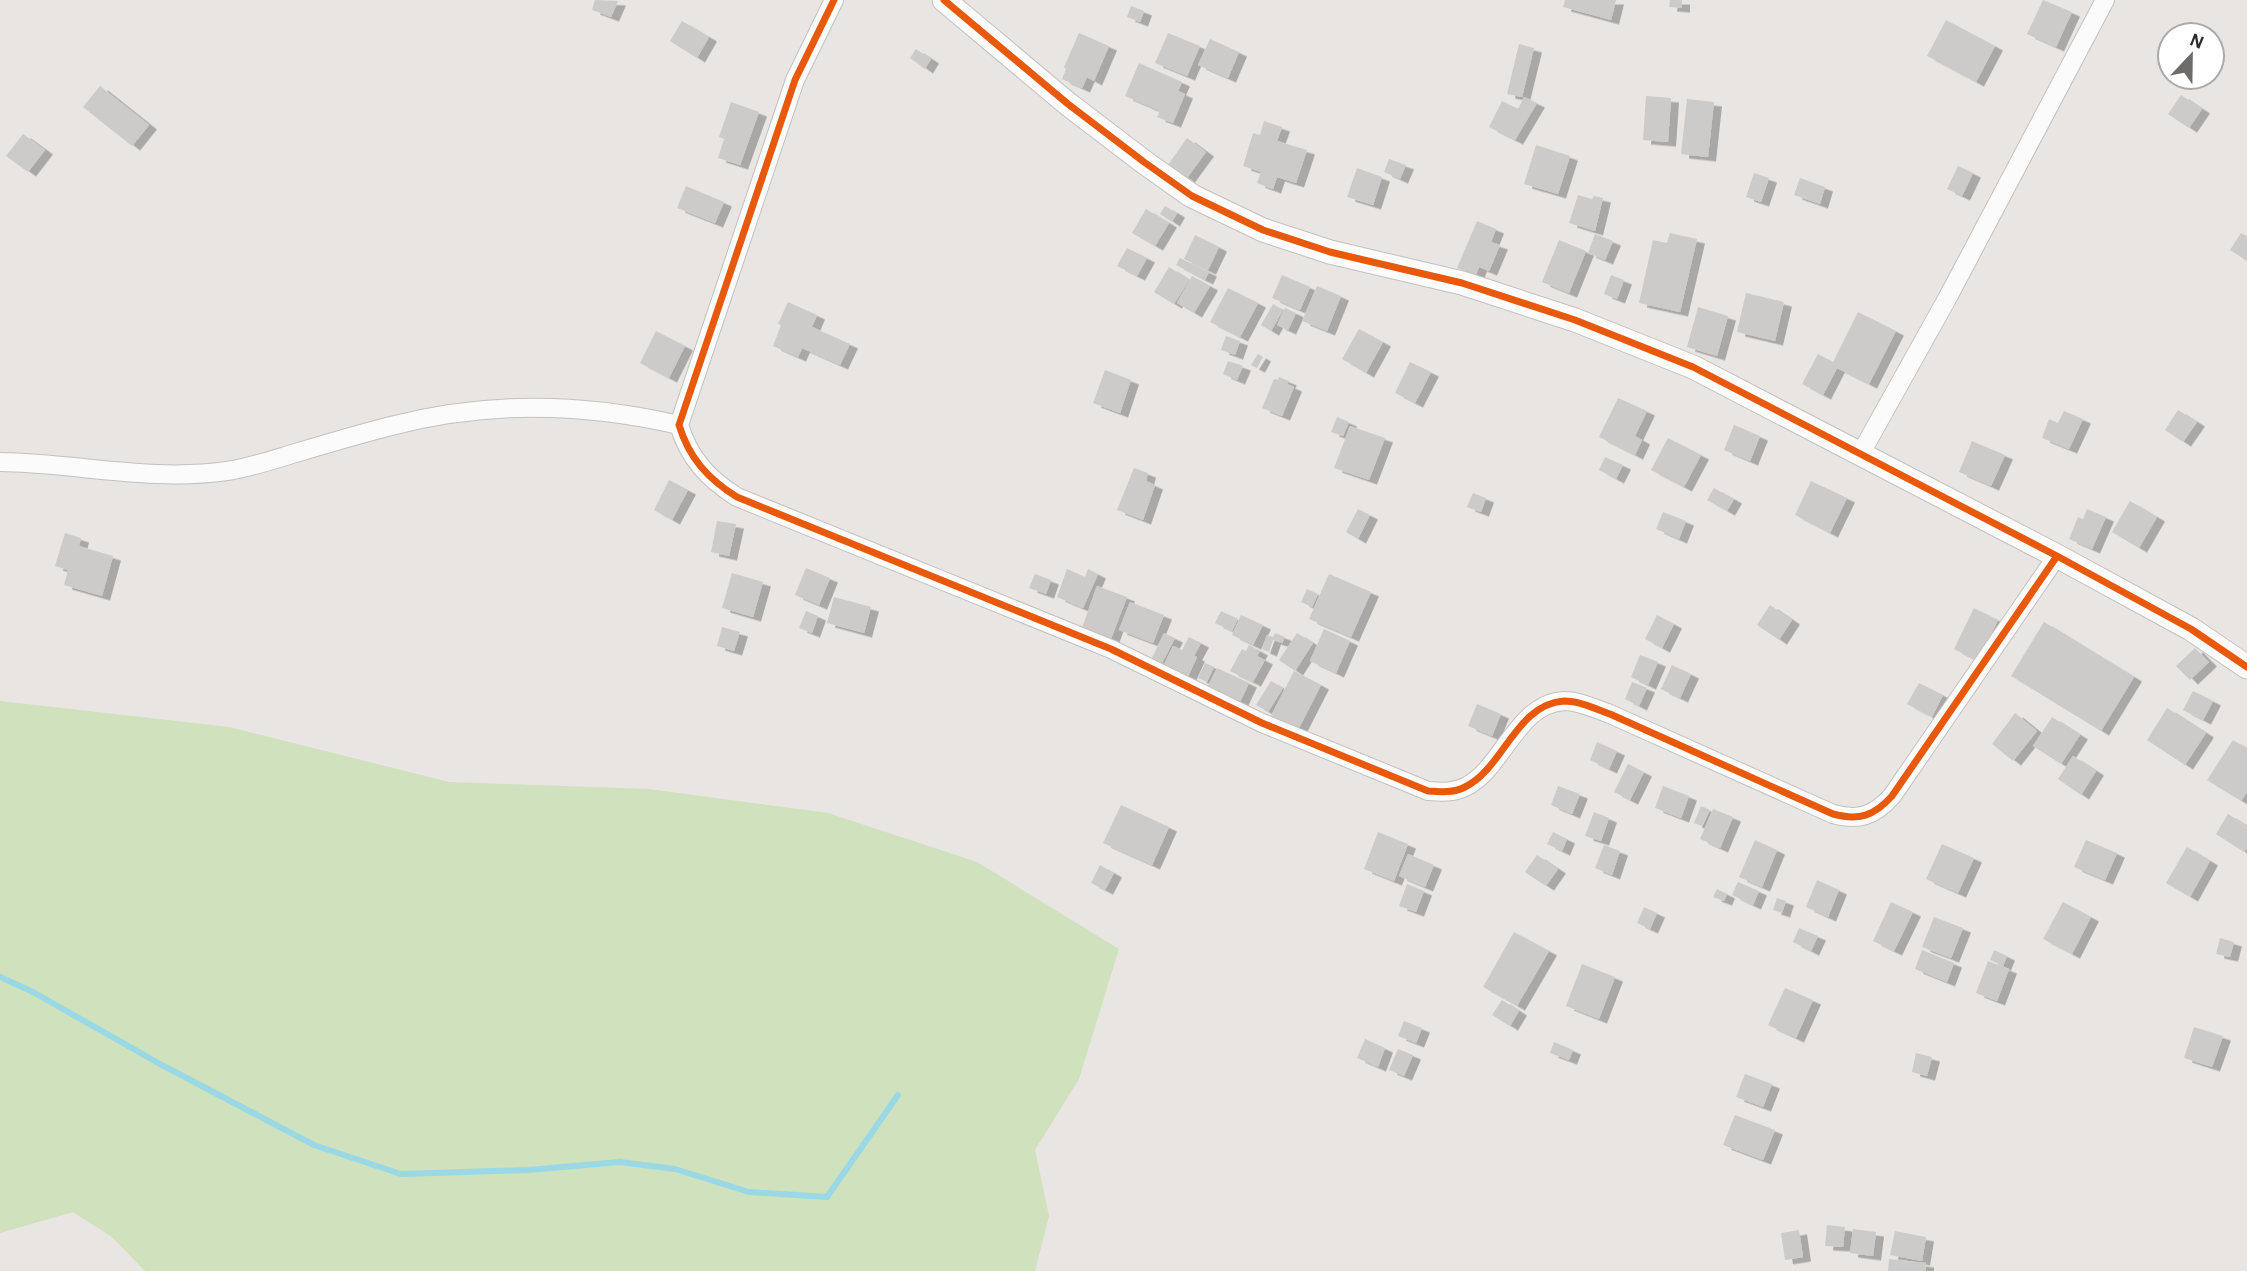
<svg xmlns="http://www.w3.org/2000/svg" width="2247" height="1271" viewBox="0 0 2247 1271" font-family="'Alegreya Sans',sans-serif">
	<style>
		.green { fill: #cfe1bd }
		.lines { fill: none; stroke-linecap: round; stroke-linejoin: round }
		.stream { stroke: #9ad8e5; stroke-width: 6 }
		.building { fill: #cdcbc9; filter: url(#shadow) }
		.minor-casing { stroke: #c2c2c1; stroke-width: 20 }
		.tertiary-casing { stroke: #c2c2c1; stroke-width: 25 }
		.minor { stroke: #fcfbfb; stroke-width: 18 }
		.tertiary { stroke: #fcfbfb; stroke-width: 23 }
		.cycleway-casing { stroke: #fff; stroke-width: 11 }
		.cycleway { stroke: #e8590c; stroke-width: 7 }
	</style>
	<defs>
		<filter id="shadow"><feDropShadow dx="8" dy="4.5" stdDeviation="0" flood-color="#0004"/></filter>
	</defs>
	<rect width="100%" height="100%" fill="#e8e5e2"/>
	<path class="green" d="M0,701L229,727L449,782L648,789L828,813L977,862L1119,949L1079,1079L1035,1150L1049,1216L1035,1271H145L112,1237L73,1212L0,1233Z"/>
	<g class="lines">
		<path class="stream" d="M0,977L33,992L160,1064L314,1145L401,1174L528,1170L620,1162L675,1169L749,1192L827,1197L898,1095"/>
	</g>
	<path class="building" d="M595,0L618,1L611,17L592,10Z
		M1565,0H1616L1611,20L1563,7Z
		M1670,0H1682V8L1669,7Z
		M2043,0L2072,12L2056,47L2027,34Z
		M1131,6L1144,11L1140,22L1127,17Z
		M1946,20L1995,46L1976,82L1927,56Z
		M682,21L709,37L697,58L670,41Z
		M1079,33L1109,46L1094,81L1087,77L1082,88L1062,79L1066,69L1064,67Z
		M1168,33L1200,46L1187,76L1155,63Z
		M1210,39L1239,52L1228,78L1198,65Z
		M1519,44L1534,48L1522,97L1507,94Z
		M916,49L931,59L925,69L910,58Z
		M1139,63L1182,82L1178,91L1185,94L1173,123L1157,117L1160,111L1125,96Z
		M100,86L149,125L132,146L83,107Z
		M2181,95L2202,109L2189,128L2168,114Z
		M1646,96L1671,98L1668,142L1643,140Z
		M1524,97L1537,103L1515,140L1489,127L1502,101L1518,109Z
		M1687,99L1714,102L1708,157L1681,154Z
		M731,102L759,112L740,165L718,158L724,139L719,137Z
		M1264,121L1282,127L1277,141L1307,150L1296,183L1277,177L1273,189L1257,183L1261,172L1243,166L1253,133L1260,135Z
		M23,134L45,150L28,172L6,156Z
		M1187,138L1206,152L1187,178L1168,165Z
		M1536,145L1570,156L1558,194L1524,184Z
		M1389,159L1406,165L1400,179L1384,172Z
		M1958,166L1973,173L1962,196L1947,189Z
		M1357,168L1382,177L1373,205L1347,197Z
		M1754,173L1769,178L1761,202L1746,197Z
		M1800,178L1825,187L1820,204L1794,195Z
		M686,186L724,202L715,223L677,208Z
		M1578,195L1592,199L1594,196L1603,198L1595,231L1569,223Z
		M1165,206L1177,213L1172,222L1160,214Z
		M1146,209L1169,223L1155,246L1132,233Z
		M1477,221L1496,229L1491,242L1500,245L1489,271L1479,267L1476,275L1457,268Z
		M1670,233L1697,239L1680,312L1639,303L1653,240L1667,243Z
		M2241,233L2247,236V261L2230,250Z
		M1595,234L1613,241L1605,260L1588,253Z
		M1195,235L1219,247L1208,270L1184,259Z
		M1559,240L1586,251L1569,293L1542,282Z
		M1127,248L1147,258L1137,276L1117,266Z
		M1180,258L1209,272L1205,280L1176,265Z
		M1169,267L1189,280L1174,304L1154,292Z
		M1282,275L1310,287L1300,310L1272,298Z
		M1611,275L1624,280L1617,299L1604,294Z
		M1192,276L1210,286L1194,313L1177,303Z
		M1317,286L1341,296L1327,331L1302,321Z
		M1228,288L1258,303L1240,337L1210,322Z
		M1746,293L1784,302L1775,341L1737,332Z
		M788,302L817,315L812,327L850,344L840,365L802,348L798,357L773,346L781,325L778,324Z
		M1273,304L1283,310L1271,331L1261,325Z
		M1698,307L1728,316L1717,356L1687,347Z
		M1285,308L1296,313L1288,330L1277,325Z
		M1858,312L1896,331L1869,384L1837,368L1823,395L1802,384L1818,354L1833,362Z
		M1359,329L1383,342L1366,373L1342,359Z
		M656,331L685,346L669,378L640,363Z
		M1226,336L1240,341L1235,355L1221,350Z
		M1258,354L1263,357L1257,368L1251,365Z
		M1228,361L1243,366L1237,380L1223,374Z
		M1410,362L1431,372L1415,403L1395,393Z
		M1105,370L1131,380L1120,413L1093,403Z
		M1279,377L1289,381L1287,384L1294,387L1282,416L1262,408L1274,379L1278,380Z
		M1618,398L1647,411L1635,436L1642,440L1635,455L1599,437Z
		M2178,410L2197,422L2183,442L2165,430Z
		M2064,411L2083,419L2069,449L2042,438L2049,419L2058,423Z
		M1337,417L1349,422L1343,436L1331,432Z
		M1734,425L1760,436L1750,461L1724,450Z
		M1350,426L1385,438L1369,480L1334,468Z
		M1668,438L1701,455L1684,487L1651,470Z
		M1972,441L2005,455L1991,486L1959,472Z
		M1605,457L1623,465L1616,479L1599,470Z
		M1134,468L1148,473L1146,481L1155,485L1143,520L1117,510Z
		M669,480L688,490L672,520L654,510Z
		M1811,481L1847,498L1830,533L1795,515Z
		M1714,488L1734,499L1727,511L1707,500Z
		M1473,493L1486,498L1481,512L1467,507Z
		M2130,501L2157,517L2139,548L2112,532Z
		M1358,509L1370,515L1358,539L1346,532Z
		M2087,509L2106,517L2092,549L2069,539L2078,517L2083,519Z
		M1663,512L1686,521L1679,539L1656,529Z
		M717,521L736,524L729,556L711,552Z
		M65,533L81,538L79,546L113,556L102,596L64,585L68,570L55,566Z
		M806,568L830,578L819,605L795,595Z
		M1067,569L1085,577L1088,569L1098,574L1083,608L1057,597Z
		M732,573L763,582L753,617L722,608Z
		M1035,574L1051,580L1046,594L1029,588Z
		M1329,574L1371,592L1351,637L1309,619Z
		M1097,586L1127,597L1111,639L1082,628Z
		M1307,589L1318,594L1312,607L1301,602Z
		M834,597L871,607L864,633L827,623Z
		M1130,602L1164,615L1153,643L1119,630Z
		M1770,605L1792,620L1779,640L1757,625Z
		M1974,608L1998,620L1978,661L1954,649Z
		M806,611L818,616L812,633L799,628Z
		M1221,611L1238,619L1232,631L1215,623Z
		M1241,615L1263,625L1253,645L1232,635Z
		M1657,615L1674,624L1662,648L1645,639Z
		M2044,622L2134,677L2101,731L2011,676Z
		M722,627L740,632L734,651L717,646Z
		M1324,629L1350,641L1336,673L1310,661Z
		M1164,633L1175,638L1162,663L1152,658Z
		M1275,633L1285,637L1282,643L1273,640L1269,652L1262,649L1267,635L1273,637Z
		M1297,633L1313,643L1295,671L1279,660Z
		M1189,637L1201,643L1194,656L1197,657L1186,681L1162,669L1173,646L1182,650Z
		M1249,645L1260,651L1257,656L1265,660L1253,682L1230,671L1242,649L1246,651Z
		M2195,648L2209,662L2190,680L2176,666Z
		M1640,655L1658,662L1648,685L1631,677Z
		M1205,663L1214,667L1207,682L1198,678Z
		M1672,665L1691,674L1680,698L1661,689Z
		M1217,668L1249,683L1238,706L1206,690Z
		M1294,671L1321,685L1297,732L1270,718Z
		M1271,681L1283,688L1268,712L1256,705Z
		M1632,682L1647,688L1639,706L1625,699Z
		M1919,683L1943,695L1932,717L1907,704Z
		M2193,691L2213,701L2203,720L2183,710Z
		M1477,704L1501,714L1492,736L1468,726Z
		M2167,708L2206,733L2185,765L2147,740Z
		M2015,713L2037,731L2013,761L1992,744Z
		M2052,717L2080,735L2061,764L2033,746Z
		M2233,740L2247,749V792L2241,801L2207,780Z
		M1597,742L1617,751L1609,769L1590,760Z
		M2073,756L2096,771L2081,795L2058,779Z
		M1628,764L1644,772L1630,800L1614,792Z
		M1558,786L1580,794L1572,814L1551,805Z
		M1663,786L1689,796L1681,818L1655,808Z
		M1121,805L1169,827L1152,865L1103,843Z
		M1701,806L1710,810L1702,826L1694,823Z
		M1713,809L1733,817L1720,848L1700,839Z
		M1594,812L1609,818L1601,841L1585,836Z
		M2228,814L2247,826V848L2244,852L2216,834Z
		M1378,832L1408,844L1394,881L1364,869Z
		M1553,832L1567,839L1562,851L1547,844Z
		M1755,840L1777,850L1762,887L1739,877Z
		M2086,840L2117,853L2105,880L2074,867Z
		M1942,844L1974,858L1958,893L1926,879Z
		M1604,845L1620,851L1612,875L1595,868Z
		M2187,847L2210,861L2190,897L2166,883Z
		M1408,854L1434,865L1425,887L1399,876Z
		M1537,855L1558,869L1546,886L1525,872Z
		M1100,865L1114,873L1105,890L1091,883Z
		M1817,880L1839,890L1828,917L1806,907Z
		M1738,882L1759,891L1753,905L1732,895Z
		M1407,884L1424,891L1416,912L1399,906Z
		M1717,889L1727,894L1724,901L1713,897Z
		M1777,898L1786,901L1782,913L1773,910Z
		M1891,902L1913,912L1894,951L1873,941Z
		M2063,902L2091,917L2072,954L2043,939Z
		M1644,907L1657,913L1650,929L1637,923Z
		M1934,917L1963,928L1951,958L1922,947Z
		M1799,928L1818,936L1811,951L1793,942Z
		M1514,932L1549,951L1517,1006L1483,987Z
		M2220,938L2234,942L2230,957L2216,954Z
		M1922,950L1954,963L1947,982L1915,969Z
		M1994,950L2007,956L2003,966L1990,960Z
		M1988,961L2009,969L1997,1001L1976,993Z
		M1582,964L1615,977L1599,1019L1566,1006Z
		M1785,988L1813,1000L1796,1038L1768,1025Z
		M1502,1000L1519,1011L1510,1026L1492,1015Z
		M1404,1021L1422,1028L1416,1043L1398,1036Z
		M2194,1027L2223,1036L2212,1067L2184,1058Z
		M1365,1039L1385,1048L1378,1067L1357,1058Z
		M1554,1042L1573,1050L1569,1060L1550,1053Z
		M1398,1049L1413,1055L1404,1076L1389,1070Z
		M1916,1053L1932,1057L1927,1076L1912,1072Z
		M1745,1074L1772,1084L1763,1107L1736,1097Z
		M1735,1115L1775,1130L1763,1160L1723,1145Z
		M1827,1225L1845,1227L1843,1247L1825,1246Z
		M1853,1229L1876,1232L1873,1256L1850,1253Z
		M1799,1230L1803,1257L1785,1260L1781,1233Z
		M1895,1231L1926,1237L1922,1261L1890,1255Z
		M1889,1259L1926,1263V1271H1888Z"/>
	<g class="lines">
		<defs>
			<path id="minor" d="M834,0L795,80L679,425C689,458 708,479 737,497L1111,649L1262,723L1428,791C1441,792 1453,793 1465,787C1503,769 1516,704 1564,701C1580,701 1596,709 1610,714L1833,814C1859,821 1874,816 1892,796L2057,556
				M1861,453L1948,297L2105,0
				M0,462C76,463 151,482 227,471C253,467 275,459 299,452C329,443 360,434 391,426C486,401 584,403 679,425"/>
			<path id="tertiary" d="M944,0L1068,104L1144,162L1192,196L1263,230L1330,252L1462,283L1575,320L1693,367L2057,556L2191,629L2247,667"/>
		</defs>
		<use href="#minor" class="minor-casing"/>
		<use href="#tertiary" class="tertiary-casing"/>
		<use href="#minor" class="minor"/>
		<use href="#tertiary" class="tertiary"/>
		<defs>
			<path id="cycleway" d="M834,0L795,80L679,425C689,458 708,479 737,497L1111,649L1262,723L1428,791C1441,792 1453,793 1465,787C1503,769 1516,704 1564,701C1580,701 1596,709 1610,714L1833,814C1859,821 1874,816 1892,796L2057,556
				M944,0L1068,104L1144,162L1192,196L1263,230L1330,252L1462,283L1575,320L1693,367L2057,556L2191,629L2247,667"/>
		</defs>
		<use href="#cycleway" class="cycleway-casing"/>
		<use href="#cycleway" class="cycleway"/>
	</g>
	<g transform="translate(2191 56) rotate(22)"><circle r="33" fill="#ffffff" stroke="#aaaaaa" stroke-width="2"/>
	<path d="M0-5L12 26L0 18L-12 26Z" fill="#6d6c6b"/>
	<text y="-10" font-size="19" font-weight="bold" text-anchor="middle" fill="#2b2b2b">N</text>
	</g>
</svg>
